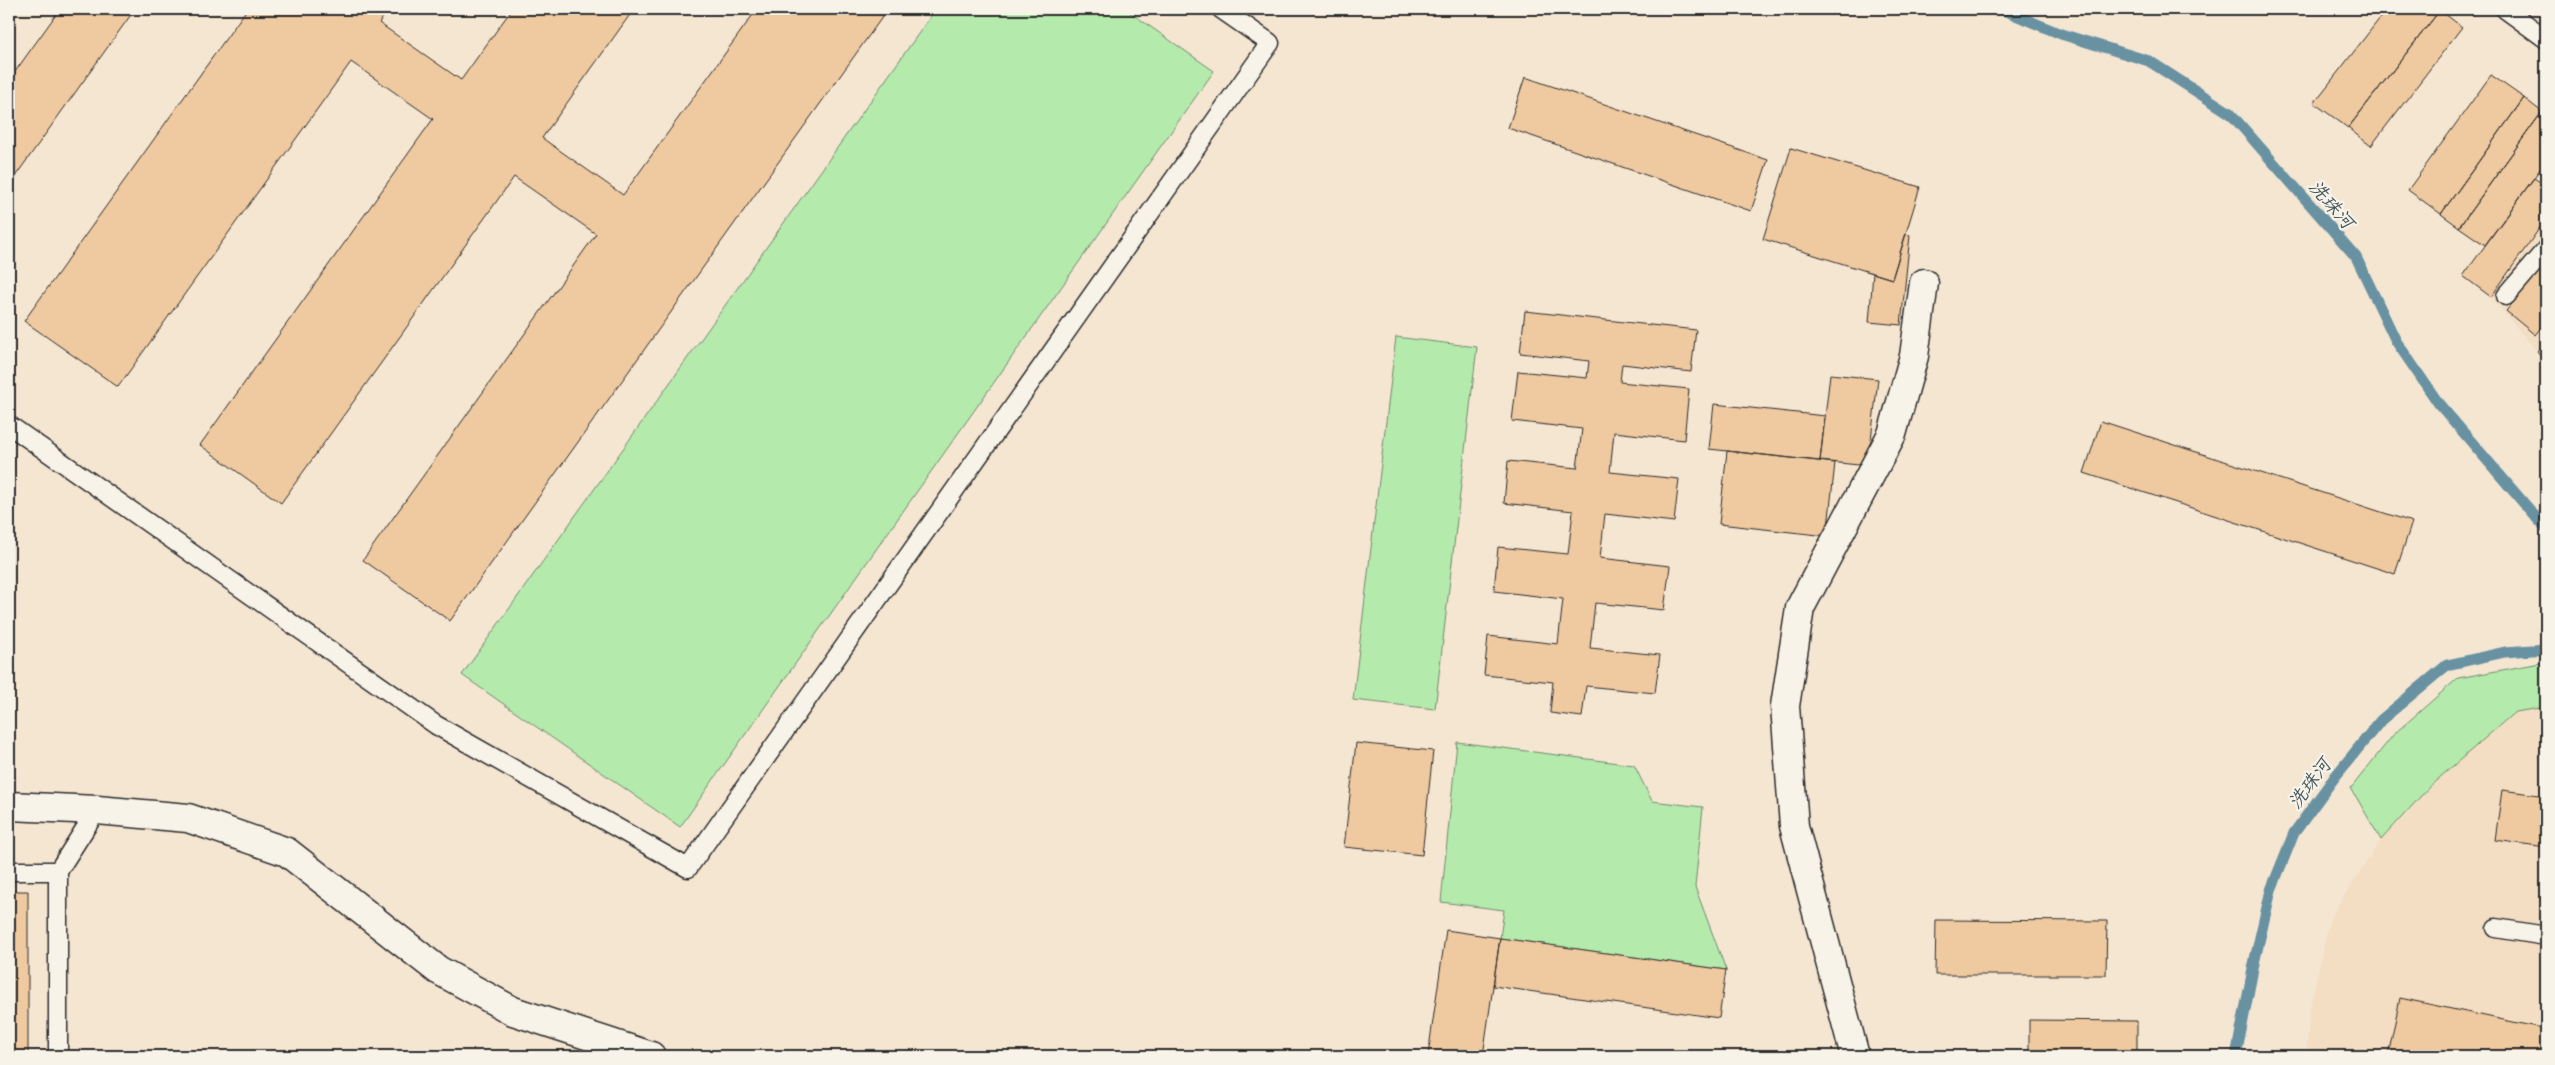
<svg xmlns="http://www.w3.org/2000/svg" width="2555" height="1065" viewBox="0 0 2555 1065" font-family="'Comic Neue','LXGW WenKai TC',sans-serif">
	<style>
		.built { fill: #f3ddc3 }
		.green { fill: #b4eaac; stroke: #708a6c }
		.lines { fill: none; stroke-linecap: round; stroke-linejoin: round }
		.stream { stroke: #6791a1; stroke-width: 11 }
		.building { fill: #efc99f; stroke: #2b2b2b }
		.service-casing { stroke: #2b2b2b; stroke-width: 21 }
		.minor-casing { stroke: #2b2b2b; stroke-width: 31 }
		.tertiary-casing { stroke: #2b2b2b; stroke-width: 31 }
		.service { stroke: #f7f3e8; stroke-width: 18 }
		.minor { stroke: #f7f3e8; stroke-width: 28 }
		.tertiary { stroke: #f7f3e8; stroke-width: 28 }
		.labels { text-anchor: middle; stroke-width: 4.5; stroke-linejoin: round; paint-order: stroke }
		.water-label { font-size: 19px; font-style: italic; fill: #44565c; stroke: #f7f3e8 }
	</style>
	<rect width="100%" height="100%" fill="#f5e6d2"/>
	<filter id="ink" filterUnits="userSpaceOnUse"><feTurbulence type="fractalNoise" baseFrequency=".02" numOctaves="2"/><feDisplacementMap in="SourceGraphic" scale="10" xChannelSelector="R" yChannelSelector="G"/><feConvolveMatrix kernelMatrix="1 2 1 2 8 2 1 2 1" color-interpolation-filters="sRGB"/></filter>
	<g filter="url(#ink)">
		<path class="built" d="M2546,219V362L2491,297Z
			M2546,707V1056H2306L2310,1007L2330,918L2381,840L2430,786L2516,712Z"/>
		<path class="green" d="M936,9H1125L1214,71L680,827L462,675Z
			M1396,337L1477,347L1435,709L1353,700Z
			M2546,662V707L2515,712L2430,786L2381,840L2351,788L2394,734L2458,678Z
			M1457,742L1634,765L1652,801L1703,807L1695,887L1726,970L1500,938L1504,910L1441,902Z"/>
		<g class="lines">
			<path class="stream" d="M2001,9L2061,34L2149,61L2230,113L2356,257L2396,341L2439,404L2546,529
				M2236,1056L2255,959L2271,890L2294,833L2334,778L2381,720L2447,665L2505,652L2546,649"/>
		</g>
		<path class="building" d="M60,9H135L9,185V80Z
			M247,9H389L379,23L461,80L512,9H634L542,138L623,195L757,9H888L450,621L363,560L596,234L514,177L281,503L200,445L433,119L351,62L118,387L24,321Z
			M2387,9L2440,10L2348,128L2314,103Z
			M2440,10L2462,27L2371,146L2348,128Z
			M2491,75L2524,98L2441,214L2408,190Z
			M1525,77L1768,160L1751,211L1508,128Z
			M2524,98L2542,112L2459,227L2441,214Z
			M2542,112L2546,114V161L2485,245L2459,227Z
			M1791,148L1920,187L1892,279L1763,239Z
			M2534,178L2546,186V219L2491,297L2463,276Z
			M1906,234L1910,235L1901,325L1869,322L1873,273L1892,279Z
			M2546,263V321L2535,335L2506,311Z
			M1525,311L1696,330L1691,372L1622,364L1620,382L1689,389L1684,440L1614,432L1610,472L1679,479L1674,522L1605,514L1600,558L1670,566L1664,610L1595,603L1590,648L1660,655L1655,693L1586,686L1582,717L1550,713L1553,682L1484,675L1488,636L1558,644L1563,599L1494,591L1498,547L1568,554L1573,511L1504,503L1508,461L1577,468L1582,429L1512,421L1518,371L1587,378L1589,361L1520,353Z
			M2546,341V362L2537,351Z
			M1830,374L1878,379L1868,466L1820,461Z
			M1714,404L1825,416L1820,461L1709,449Z
			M2101,421L2412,522L2395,574L2084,473Z
			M1727,451L1835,463L1827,536L1719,524Z
			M1356,743L1433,751L1422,855L1344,847Z
			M2502,790L2546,796V847L2495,840Z
			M9,891H28V1056H9Z
			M1936,920L2107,921L2106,975H1935Z
			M1446,930L1500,938L1483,1056L1428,1055Z
			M1500,938L1726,970L1719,1018L1493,986Z
			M2400,998L2546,1029V1056H2388Z
			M2029,1020L2137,1021V1056H2029Z"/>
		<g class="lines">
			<defs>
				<path id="service" d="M2505,9L2546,39
					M2506,296L2546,249
					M9,425L436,725L688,868L1270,43L1221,9
					M9,871H58
					M2496,928L2546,936
					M58,1056V871L97,810"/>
				<path id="minor" d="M1855,1056L1794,826L1785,706L1800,608L1892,434L1914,356L1924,283"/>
				<path id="tertiary" d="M9,806L97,810L188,818L287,852L438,970L513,1011L651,1056"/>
			</defs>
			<use href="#service" class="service-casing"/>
			<use href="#minor" class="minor-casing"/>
			<use href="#tertiary" class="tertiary-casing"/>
			<use href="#service" class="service"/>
			<use href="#minor" class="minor"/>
			<use href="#tertiary" class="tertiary"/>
		</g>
	</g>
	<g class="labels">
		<g class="water-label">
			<text transform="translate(2332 204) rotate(49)" y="7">洗珠河</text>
			<text transform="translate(2309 783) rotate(-53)" y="7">洗珠河</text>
		</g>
	</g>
	<rect width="2555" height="1065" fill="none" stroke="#f7f3e8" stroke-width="30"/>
	<rect x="15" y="15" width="2525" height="1035" fill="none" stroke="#2b2b2b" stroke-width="2" filter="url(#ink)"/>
</svg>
